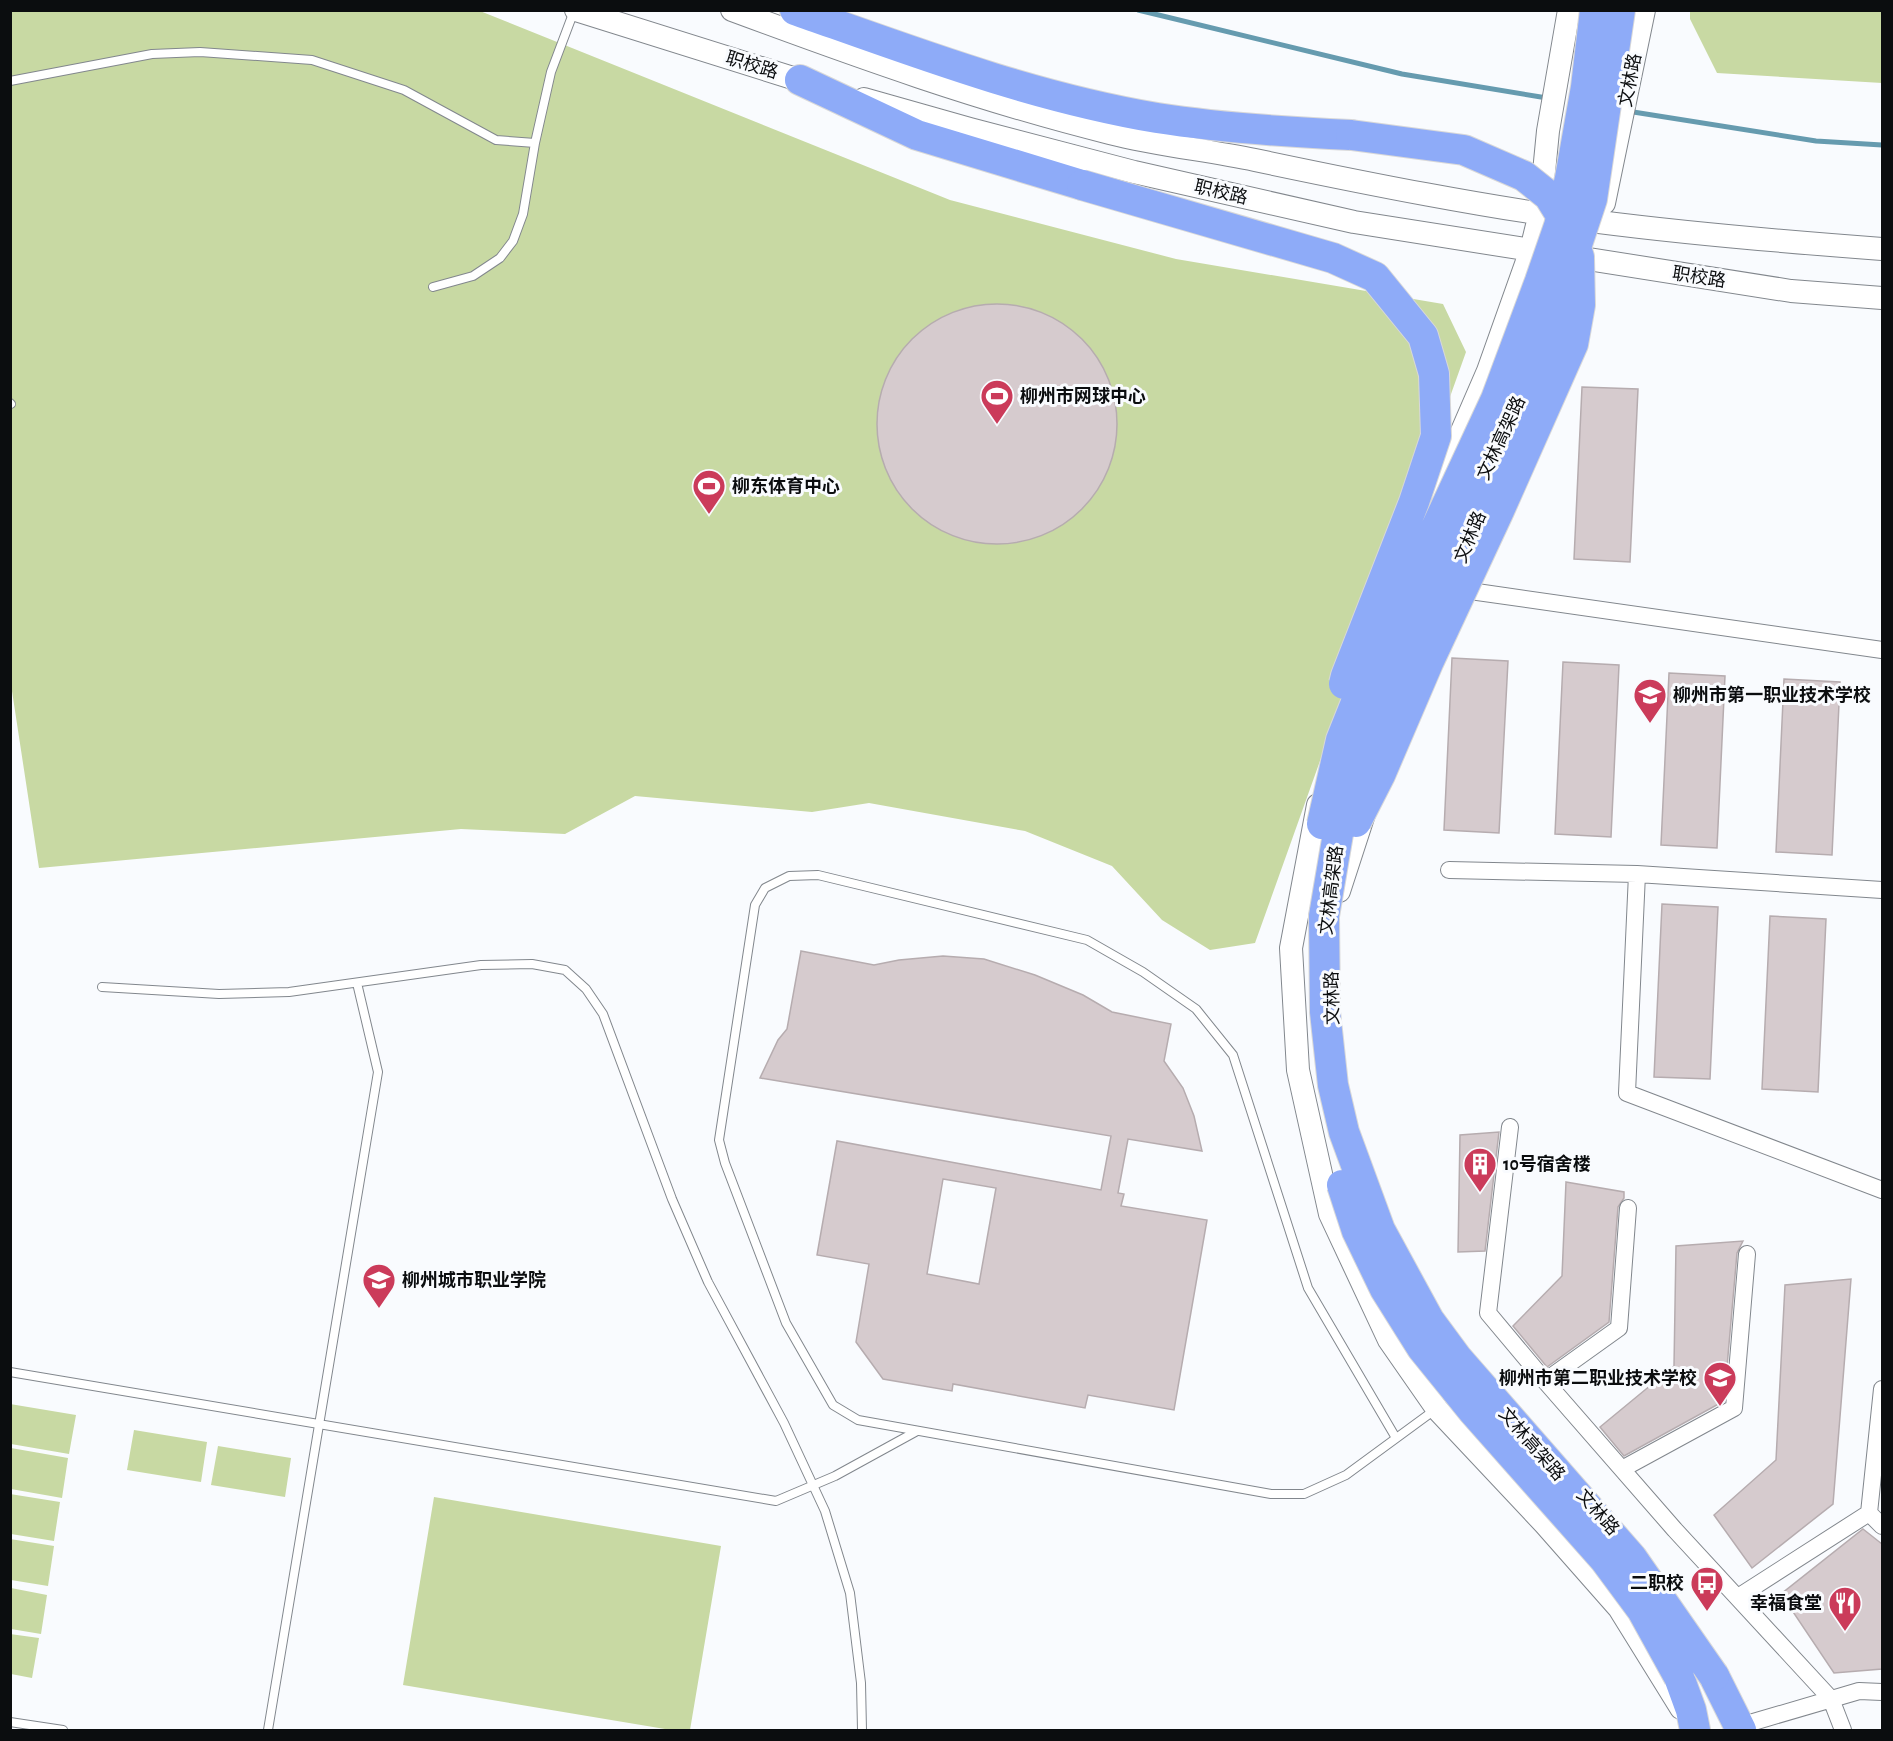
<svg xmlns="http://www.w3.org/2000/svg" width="1893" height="1741" viewBox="0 0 1893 1741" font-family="'Alegreya Sans','Noto Sans SC',sans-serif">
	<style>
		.green { fill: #c8d9a3 }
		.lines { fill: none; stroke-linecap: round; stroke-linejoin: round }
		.stream { stroke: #669baf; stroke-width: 5 }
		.building { fill: #d6cbce; stroke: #b6acaf; stroke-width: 1.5; fill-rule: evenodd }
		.lane-casing { stroke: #82878d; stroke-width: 10 }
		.street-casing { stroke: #82878d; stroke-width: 18 }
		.secondary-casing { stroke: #82878d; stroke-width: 24 }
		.highway-casing { stroke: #d8d8d9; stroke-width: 32 }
		.lane { stroke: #fff; stroke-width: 8 }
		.street { stroke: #fff; stroke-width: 16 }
		.secondary { stroke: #fff; stroke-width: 22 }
		.highway { stroke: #8eabf8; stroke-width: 30 }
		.highway-bridge-casing { stroke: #d8d8d9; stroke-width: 32; stroke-linecap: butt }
		.highway-bridge { stroke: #8eabf8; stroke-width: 30 }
		.labels { text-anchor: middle; stroke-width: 6; stroke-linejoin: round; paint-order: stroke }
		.street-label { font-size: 18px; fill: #0b0d0f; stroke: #f9fbfe }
		.poi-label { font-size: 18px; font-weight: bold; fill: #0b0d0f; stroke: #f9fbfe; text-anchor: start }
	</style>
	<rect width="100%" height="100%" fill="#f9fbfe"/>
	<path class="green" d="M10,11H480L950,200L1176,259L1443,304L1466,352L1255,943L1210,950L1162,920L1112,866L1025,831L869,803L812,812L635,796L565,834L461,829L39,868L10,678Z
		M1690,11H1882V83L1717,73L1690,19Z
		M10,1404L76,1415L69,1454L11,1444Z
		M134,1430L207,1442L201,1482L127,1470Z
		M218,1446L291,1458L285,1497L211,1485Z
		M11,1448L68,1458L62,1498L11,1489Z
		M10,1494L60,1502L54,1541L11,1534Z
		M434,1497L721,1546L690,1730H671L403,1685Z
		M10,1539L54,1546L48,1586L11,1580Z
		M11,1588L47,1595L41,1634L11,1629Z
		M10,1634L39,1638L32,1678L11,1674Z"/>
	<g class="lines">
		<path class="stream" d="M1138,10L1402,74L1547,98
			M1627,111L1816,141L1882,145"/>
	</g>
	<path class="building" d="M877 424a120 120 0 1 1 240 0a120 120 0 1 1-240 0Z
		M1582,387L1638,389L1630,562L1574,559Z
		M1452,658L1508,661L1499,833L1444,830Z
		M1563,662L1619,665L1611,837L1555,834Z
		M1669,673L1725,676L1717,848L1661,845Z
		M1784,679L1840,682L1832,855L1776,852Z
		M1662,904L1718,907L1710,1079L1654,1077Z
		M1770,916L1826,919L1818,1092L1762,1089Z
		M801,951L874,965L899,960L943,956L984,959L1035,975L1083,995L1112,1012L1171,1024L1164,1061L1183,1088L1194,1116L1202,1151L1128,1139L1118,1193L1124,1194L1121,1206L1207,1220L1174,1410L1088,1395L1085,1408L953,1384L952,1391L883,1379L856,1342L869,1264L817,1255L837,1141L1101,1190L1111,1136L760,1078L778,1040L787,1029ZM943,1179L996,1188L979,1284L927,1274Z
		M1499,1132L1485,1251L1458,1252L1460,1135Z
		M1566,1182L1624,1192V1198L1618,1207L1609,1322L1547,1367L1513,1326L1562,1276Z
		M1743,1241L1737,1253L1724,1401L1624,1456L1600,1427L1674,1366L1676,1246Z
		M1851,1279L1833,1504L1752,1568L1714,1515L1776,1460L1785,1285Z
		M1863,1529L1882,1544V1669L1834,1673L1781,1594Z"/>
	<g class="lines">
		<defs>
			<path id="lane" d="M10,81L152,54L200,52L312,60L404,90L496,140L535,143
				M433,287L473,276L500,258L513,241L523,214L535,143L551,72L574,11
				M10,403L11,404
				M102,987L219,994L289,992L481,965L532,964L565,970L586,989L603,1014L672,1199L708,1282L784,1423L825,1511L850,1593L861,1683L862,1730
				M10,1372L776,1501L835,1476L917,1431
				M1396,1438L1308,1288L1233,1055L1196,1009L1143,972L1087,940L818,875L789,876L765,888L755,905L719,1140L725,1163L786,1323L833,1405L858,1420L1271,1494H1304L1346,1475L1436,1409
				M10,1722L63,1730
				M268,1730L378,1072L357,983"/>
			<path id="street" d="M1456,589L1882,650
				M1449,870L1637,874L1882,890
				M1637,874L1627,1093L1882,1190
				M1510,1127L1488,1313L1545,1381L1675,1530L1831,1699L1843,1730
				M1545,1381L1619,1328L1628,1208
				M1622,1469L1734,1408L1747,1254
				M1869,1513L1882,1526
				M1738,1597L1869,1513L1882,1389
				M1750,1723L1859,1691L1882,1692"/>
			<path id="secondary" d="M576,10L815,85
				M732,10C856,56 981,101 1110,133C1157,145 1207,150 1255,160C1369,184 1484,207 1599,222C1693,234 1788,242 1882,249
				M864,99L970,129L1134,172L1354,222L1791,291L1882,298
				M1604,203L1644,10
				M1413,544L1488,371L1531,250L1540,213L1548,131L1569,10
				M1318,805L1291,948L1298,1070L1330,1214L1389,1340L1437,1409L1545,1524L1619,1608L1681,1708
				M1339,891L1366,808"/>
			<path id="highway" d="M795,10C914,52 1032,97 1157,118C1221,128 1286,132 1351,135
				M800,80L917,135L1082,185
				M1714,1676L1741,1730
				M1679,1677L1691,1710L1695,1730"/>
		</defs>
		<use href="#lane" class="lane-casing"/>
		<use href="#street" class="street-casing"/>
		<use href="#secondary" class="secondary-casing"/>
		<use href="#highway" class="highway-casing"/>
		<use href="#lane" class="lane"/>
		<use href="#street" class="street"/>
		<use href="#secondary" class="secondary"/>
		<use href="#highway" class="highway"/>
		<defs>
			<path id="highway-bridge" d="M1620,10L1592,199L1556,308L1516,408L1396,664L1339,828L1324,916L1325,1012L1333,1085L1344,1132L1380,1230L1429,1320L1457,1358L1632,1558L1714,1676
				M1351,135L1464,150L1524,176L1549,196L1570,230L1579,257L1580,305L1573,344L1498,513L1428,663L1380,775L1356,822
				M1082,185L1333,258L1375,277L1423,336L1434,374L1436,436L1414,502L1346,676L1344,684
				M1322,824L1341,740L1363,685L1496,399L1540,281L1559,226L1570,178L1586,87L1595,10
				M1342,1185L1357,1231L1385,1289L1422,1348L1473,1411L1605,1560L1642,1610L1679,1677"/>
		</defs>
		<use href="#highway-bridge" class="highway-bridge-casing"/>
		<use href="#highway-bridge" class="highway-bridge"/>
	</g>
	<defs>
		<symbol id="stadium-pin" viewBox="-11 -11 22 30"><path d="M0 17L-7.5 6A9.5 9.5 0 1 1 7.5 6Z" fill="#cb3b5a" stroke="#f9fbfe"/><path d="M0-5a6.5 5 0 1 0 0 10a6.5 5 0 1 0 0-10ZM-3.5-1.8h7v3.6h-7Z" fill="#fff"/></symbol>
		<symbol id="school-pin" viewBox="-11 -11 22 30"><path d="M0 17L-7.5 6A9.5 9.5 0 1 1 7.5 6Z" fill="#cb3b5a" stroke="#f9fbfe"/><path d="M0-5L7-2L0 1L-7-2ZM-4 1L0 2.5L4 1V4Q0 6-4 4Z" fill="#fff"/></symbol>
		<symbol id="building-pin" viewBox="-11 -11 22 30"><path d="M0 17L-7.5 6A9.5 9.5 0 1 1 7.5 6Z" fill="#cb3b5a" stroke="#f9fbfe"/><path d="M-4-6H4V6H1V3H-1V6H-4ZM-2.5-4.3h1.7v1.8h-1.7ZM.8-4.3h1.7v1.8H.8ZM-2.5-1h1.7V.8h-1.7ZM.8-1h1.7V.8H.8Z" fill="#fff"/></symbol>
		<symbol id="university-pin" viewBox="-11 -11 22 30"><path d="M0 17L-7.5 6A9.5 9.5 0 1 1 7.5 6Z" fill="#cb3b5a" stroke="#f9fbfe"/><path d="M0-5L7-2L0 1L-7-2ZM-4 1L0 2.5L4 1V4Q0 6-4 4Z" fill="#fff"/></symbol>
		<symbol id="bus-pin" viewBox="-11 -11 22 30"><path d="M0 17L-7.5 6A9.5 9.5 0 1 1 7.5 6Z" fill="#cb3b5a" stroke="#f9fbfe"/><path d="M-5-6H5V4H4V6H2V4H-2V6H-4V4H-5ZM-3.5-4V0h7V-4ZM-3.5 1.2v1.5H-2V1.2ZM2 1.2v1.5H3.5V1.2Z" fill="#fff"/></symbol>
		<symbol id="restaurant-pin" viewBox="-11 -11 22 30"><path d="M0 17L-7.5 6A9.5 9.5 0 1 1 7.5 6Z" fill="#cb3b5a" stroke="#f9fbfe"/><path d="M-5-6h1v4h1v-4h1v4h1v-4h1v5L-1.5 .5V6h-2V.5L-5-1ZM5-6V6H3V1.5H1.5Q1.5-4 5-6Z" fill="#fff"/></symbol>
	</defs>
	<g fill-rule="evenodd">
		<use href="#stadium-pin" x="978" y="377" width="38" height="52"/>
		<use href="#stadium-pin" x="690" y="467" width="38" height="52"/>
		<use href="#school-pin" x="1631" y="676" width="38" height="52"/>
		<use href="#building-pin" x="1461" y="1145" width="38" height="52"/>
		<use href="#university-pin" x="360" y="1261" width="38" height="52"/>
		<use href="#school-pin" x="1701" y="1359" width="38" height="52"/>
		<use href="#bus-pin" x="1688" y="1564" width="38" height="52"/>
		<use href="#restaurant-pin" x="1826" y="1584" width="38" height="52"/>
	</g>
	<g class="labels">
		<g class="street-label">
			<text transform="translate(752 65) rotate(17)" y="6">职校路</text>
			<text transform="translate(1630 80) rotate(-79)" y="6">文林路</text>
			<text transform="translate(1221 192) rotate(13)" y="6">职校路</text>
			<text transform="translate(1699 277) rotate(9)" y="6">职校路</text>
			<text transform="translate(1501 438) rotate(-65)" y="6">文林高架路</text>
			<text transform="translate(1470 537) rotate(-67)" y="6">文林路</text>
			<text transform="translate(1331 890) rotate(-83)" y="6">文林高架路</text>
			<text transform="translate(1332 998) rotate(-91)" y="6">文林路</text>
			<text transform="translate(1532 1444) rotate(49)" y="6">文林高架路</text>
			<text transform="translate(1598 1512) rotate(49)" y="6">文林路</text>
		</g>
		<g class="poi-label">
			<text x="1020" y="402">柳州市网球中心</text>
			<text x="732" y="492">柳东体育中心</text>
			<text x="1673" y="701">柳州市第一职业技术学校</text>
			<text x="1503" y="1170">10号宿舍楼</text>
			<text x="402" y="1286">柳州城市职业学院</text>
			<text x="1697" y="1384" text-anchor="end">柳州市第二职业技术学校</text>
			<text x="1684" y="1589" text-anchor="end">二职校</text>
			<text x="1822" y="1609" text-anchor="end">幸福食堂</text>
		</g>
	</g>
	<rect width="1893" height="1741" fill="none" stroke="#0b0d0f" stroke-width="24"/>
</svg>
